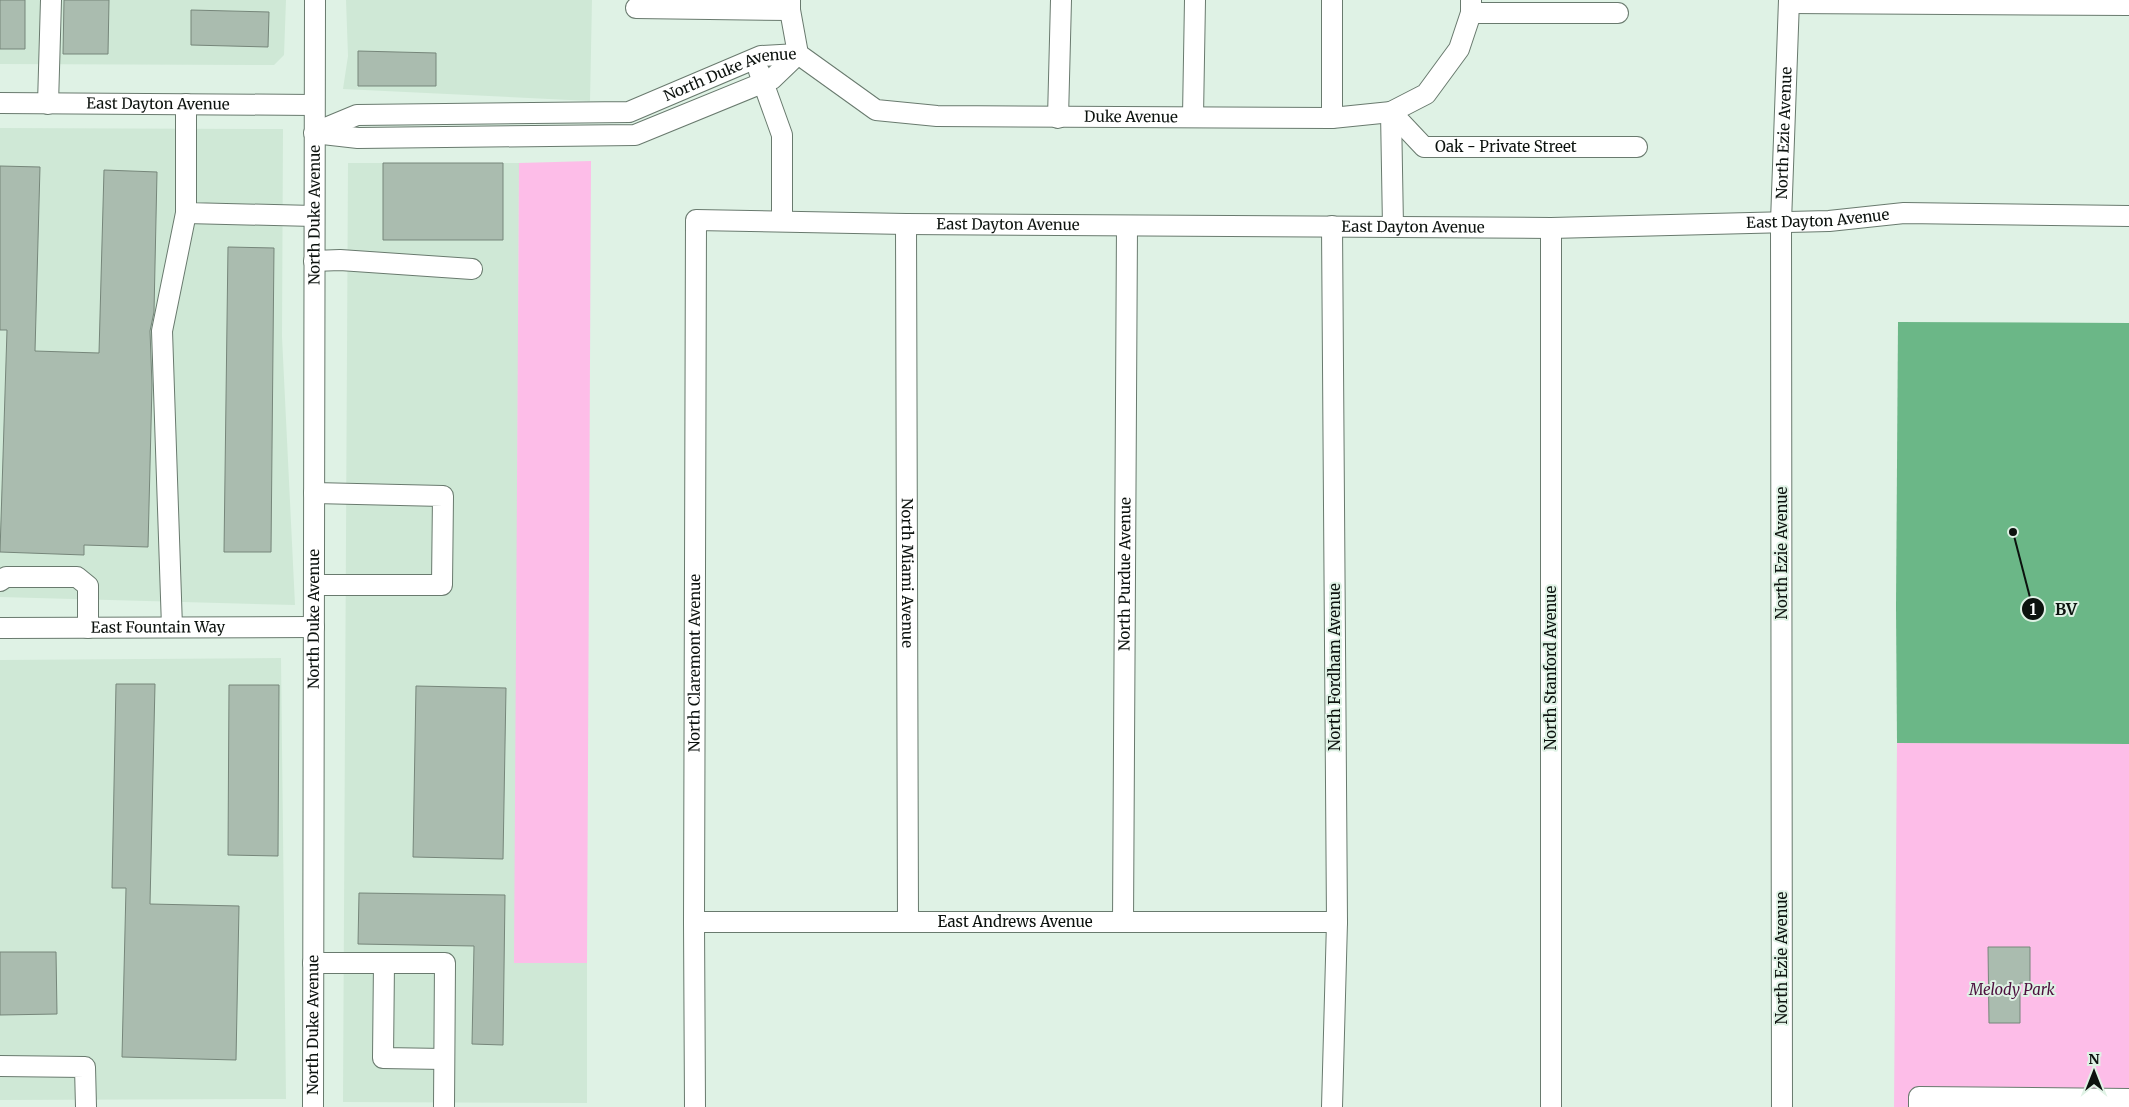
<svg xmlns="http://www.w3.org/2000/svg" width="2129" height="1107" viewBox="0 0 2129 1107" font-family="Merriweather,serif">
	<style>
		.built { fill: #cfe8d6 }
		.green { fill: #fdbde8 }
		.water { fill: #6bb787 }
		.building { fill: #aabcaf; stroke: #76867a }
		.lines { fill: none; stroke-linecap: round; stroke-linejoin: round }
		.minor-casing { stroke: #697a6e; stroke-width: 22 }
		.minor { stroke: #fff; stroke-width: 20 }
		.labels { text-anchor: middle; stroke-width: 4; stroke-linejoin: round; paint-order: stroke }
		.street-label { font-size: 15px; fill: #0c120e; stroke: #dff2e5 }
		.park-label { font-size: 15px; font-style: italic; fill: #4c0f3d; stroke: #dff2e5 }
		.leader { fill: none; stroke: #0c120e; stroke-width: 2 }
		.callout-dot { fill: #0c120e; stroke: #dff2e5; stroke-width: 2 }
		.mark-label { font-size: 15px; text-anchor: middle; font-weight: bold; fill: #fff }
		.callout-label { font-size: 16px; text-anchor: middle; font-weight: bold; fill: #0c120e; stroke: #dff2e5; stroke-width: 4; stroke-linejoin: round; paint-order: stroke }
	</style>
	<rect width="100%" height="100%" fill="#dff2e5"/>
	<path class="built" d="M0,0H286L284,55L274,65L0,64Z
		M346,0H592L590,101L343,89L348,56Z
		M0,128L283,129L282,337L295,605L0,597Z
		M348,163H519L515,963H587V1103L343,1102Z
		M281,658L286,1099L0,1100V660Z"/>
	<path class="green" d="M591,161L587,963H514L519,163Z
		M1897,743L2129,744V1107H1894Z"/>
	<path class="water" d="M1898,322L2129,323V744L1897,743L1896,607Z"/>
	<path class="building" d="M0,0H25V49H0Z
		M64,0H109L108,54H63Z
		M191,10L269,12L268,47L191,45Z
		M358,51L436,53V86H358Z
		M383,163H503V240H383Z
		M0,166L40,167L35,351L99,353L104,170L157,172L154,312L150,331L152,385L148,547L84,545V555L0,552L7,330H0Z
		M228,247L274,248L271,552H224Z
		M116,684H155L150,904L239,906L236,1060L122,1057L126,888H112Z
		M229,685H279L278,856L228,855Z
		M416,686L506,688L503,859L413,857Z
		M359,893L505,895L503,1045L472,1044L474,946L358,944Z
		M1988,947H2030V983H2020V1023H1989Z
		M0,952H56L57,1014L0,1015Z"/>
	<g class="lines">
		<defs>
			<g id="minor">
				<path id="s1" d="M790,0V10L798,54L876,110L937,116L1332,118L1391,112L1426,94L1459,49L1471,13V0"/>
				<path d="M1332,0V118"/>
				<path d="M1789,3L2129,5"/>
				<path d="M636,8L790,10"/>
				<path d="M1471,13H1618"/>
				<path d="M759,71L782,135V220"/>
				<path id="s2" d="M0,103L314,105"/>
				<path d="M48,104L51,0"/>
				<path d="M186,104V213L314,216"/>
				<path id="s3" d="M1391,112L1424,147H1637"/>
				<path d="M1391,112L1393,227"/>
				<path d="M1193,116L1195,0"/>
				<path d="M1058,118L1061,0"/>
				<path id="s4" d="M316,132L357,115L629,112L761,56L798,54"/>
				<path d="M314,133L358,138L635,135L772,79L798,54"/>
				<path id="s5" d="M906,224L908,922"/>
				<path d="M1551,228V1107"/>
				<path d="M314,261L340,260L472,269"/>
				<path d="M314,493L443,496L442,585H314"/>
				<path d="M0,581L6,577H77L88,586V628"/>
				<path d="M172,627L162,331L186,213"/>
				<path id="s6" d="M0,628L314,627"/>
				<path id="s7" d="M694,922H1337"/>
				<path id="s8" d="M1123,922L1127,226"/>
				<path d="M313,963H445L444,1107"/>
				<path d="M384,963L383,1058L444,1059"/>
				<path d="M0,1066L85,1067L86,1107"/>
				<path id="s9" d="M313,1107L315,0"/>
				<path id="s10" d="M695,1107L694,922L696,220L906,224L1551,228L1829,221L1904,213L2129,216"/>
				<path d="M1332,1107L1337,922L1332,226"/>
				<path id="s11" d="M1782,1107L1781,222L1789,0"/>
				<path d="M1919,1107V1097L2129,1099"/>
			</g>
		</defs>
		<use href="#minor" class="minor-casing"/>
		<use href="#minor" class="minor"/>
	</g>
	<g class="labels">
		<g class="street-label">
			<text dy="5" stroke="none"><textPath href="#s4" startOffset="425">North Duke Avenue</textPath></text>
			<text dy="5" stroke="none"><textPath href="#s2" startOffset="158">East Dayton Avenue</textPath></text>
			<text dy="5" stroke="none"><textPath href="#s1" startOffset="406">Duke Avenue</textPath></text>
			<text dy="5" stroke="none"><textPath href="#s11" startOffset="974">North Ezie Avenue</textPath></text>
			<text dy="5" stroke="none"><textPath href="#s3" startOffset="130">Oak - Private Street</textPath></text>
			<text dy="5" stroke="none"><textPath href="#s9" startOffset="892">North Duke Avenue</textPath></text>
			<text dy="5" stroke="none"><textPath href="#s10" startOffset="2009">East Dayton Avenue</textPath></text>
			<text dy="5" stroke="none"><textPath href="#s10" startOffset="1199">East Dayton Avenue</textPath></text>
			<text dy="5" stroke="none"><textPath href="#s10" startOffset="1604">East Dayton Avenue</textPath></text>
			<text transform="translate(1782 553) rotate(-90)" y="5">North Ezie Avenue</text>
			<text dy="5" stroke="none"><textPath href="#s5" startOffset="349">North Miami Avenue</textPath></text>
			<text dy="5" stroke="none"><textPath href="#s8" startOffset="348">North Purdue Avenue</textPath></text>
			<text dy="5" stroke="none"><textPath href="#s9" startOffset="488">North Duke Avenue</textPath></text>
			<text dy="5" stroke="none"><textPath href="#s6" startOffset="158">East Fountain Way</textPath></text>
			<text dy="5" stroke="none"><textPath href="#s10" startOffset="444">North Claremont Avenue</textPath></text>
			<text transform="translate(1335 667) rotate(-90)" y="5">North Fordham Avenue</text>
			<text transform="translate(1551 668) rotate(-90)" y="5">North Stanford Avenue</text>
			<text dy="5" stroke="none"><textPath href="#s7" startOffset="321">East Andrews Avenue</textPath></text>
			<text transform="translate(1782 958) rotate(-90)" y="5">North Ezie Avenue</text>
			<text dy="5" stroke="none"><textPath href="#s9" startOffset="82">North Duke Avenue</textPath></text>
		</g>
		<g class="park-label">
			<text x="2012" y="995">Melody Park</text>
		</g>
	</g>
	<path class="leader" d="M2013 532L2033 609"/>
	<g class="callout-dot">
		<circle cx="2013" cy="532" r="5"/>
		<circle cx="2033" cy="609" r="12"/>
	</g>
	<g class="mark-label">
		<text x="2033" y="615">1</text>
	</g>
	<g class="callout-label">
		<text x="2066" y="615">BV</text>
	</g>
	<g transform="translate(2094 1072)" stroke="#dff2e5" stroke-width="4" paint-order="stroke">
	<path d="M0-4L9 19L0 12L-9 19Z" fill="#0c120e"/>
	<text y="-8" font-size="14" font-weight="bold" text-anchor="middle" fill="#0c120e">N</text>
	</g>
</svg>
